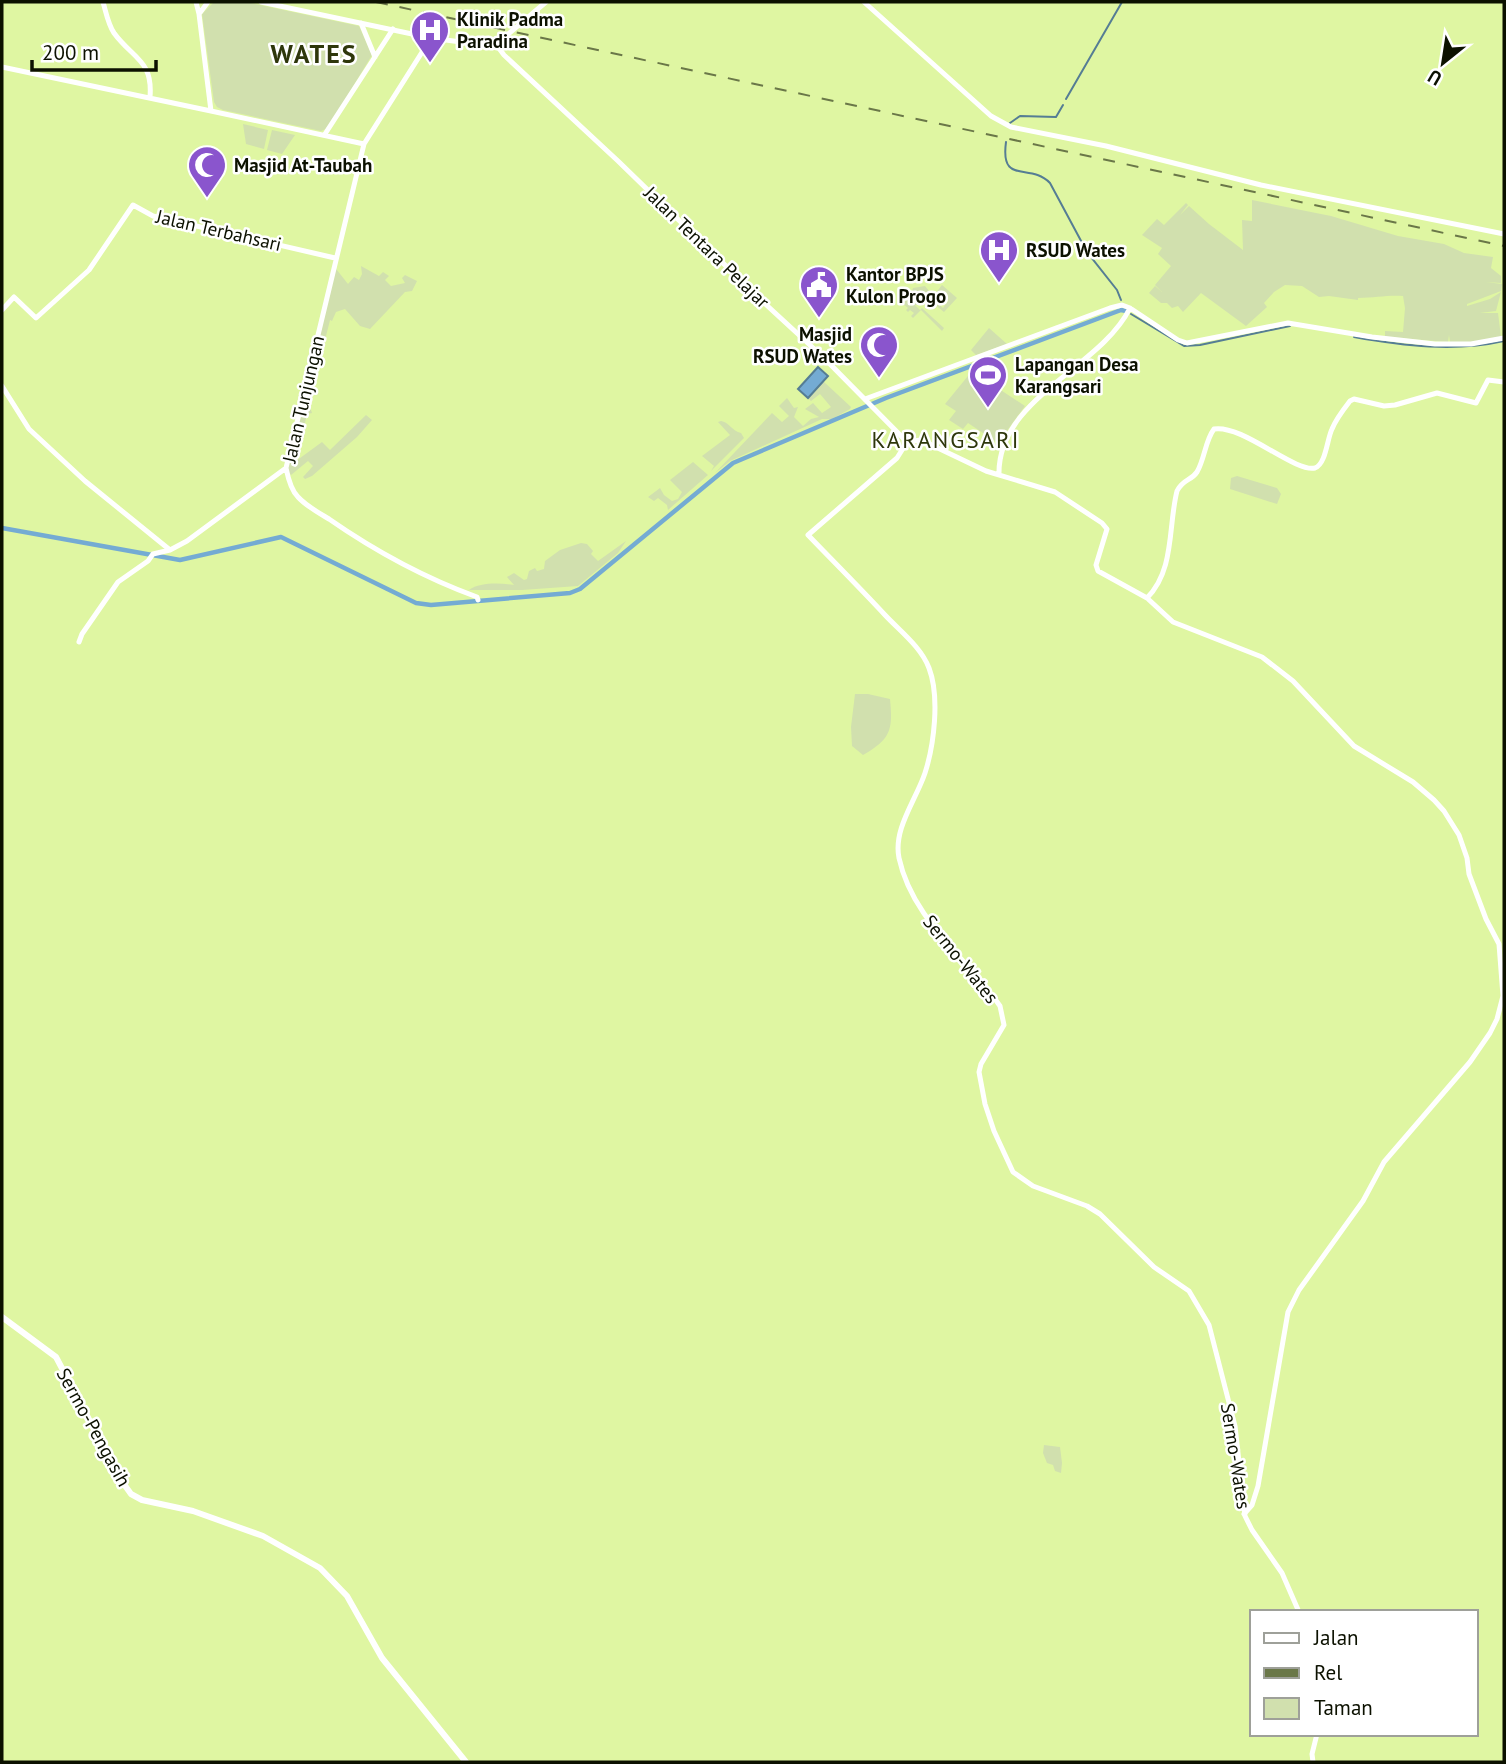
<svg xmlns="http://www.w3.org/2000/svg" width="1506" height="1764" viewBox="0 0 1506 1764" font-family="'PT Sans',sans-serif">
	<style>
		.green { fill: #d1e0ae }
		.water { fill: #74abd3; stroke: #557d94; stroke-width: 2 }
		.lines { fill: none; stroke-linecap: round; stroke-linejoin: round }
		.stream { stroke: #557d94; stroke-width: 2 }
		.canal { stroke: #74abd3; stroke-width: 4.5 }
		.tertiary { stroke: #fff; stroke-width: 5 }
		.secondary { stroke: #fff; stroke-width: 5 }
		.primary { stroke: #fff; stroke-width: 6 }
		.rail { stroke: #6a7748; stroke-width: 2; stroke-dasharray: 12 12; stroke-linecap: butt }
		.labels { text-anchor: middle; stroke-width: 5; stroke-linejoin: round; paint-order: stroke }
		.poi-label { font-size: 19px; font-weight: bold; fill: #0c1100; stroke: #fff; text-anchor: start }
		.street-label { font-size: 19px; fill: #0c1100; stroke: #fff }
		.quarter-label { font-size: 23px; letter-spacing: 2px; fill: #2e370b; stroke: #fff }
		.district-label { font-size: 26px; font-weight: bold; letter-spacing: 2px; fill: #2e370b; stroke: #fff }
	</style>
	<rect width="100%" height="100%" fill="#dff6a2"/>
	<path class="green" d="M214,2H246L359,26L372,55L328,128L321,131L223,110L217,107L214,102L202,14Z
		M243,124L268,130L264,149L246,144Z
		M272,130L295,135L282,154L267,150Z
		M1252,200L1331,216L1398,236L1444,244L1464,253L1493,257L1491,268L1501,276V283L1486,282L1502,284L1501,291L1467,304V306L1490,299L1501,292L1496,311L1480,313H1498L1501,337L1473,342H1450L1449,335L1448,342L1385,337V331L1403,332L1405,308L1403,296C1387,295 1375,298 1358,298V300L1329,296L1319,297L1302,286L1285,285L1274,292L1264,303L1267,307L1246,326L1201,293L1183,312L1178,306L1172,308L1167,303H1161L1149,293L1155,286L1162,292L1155,285L1171,266L1158,254L1162,248L1142,235L1157,219L1164,225L1186,203L1188,205L1180,215L1189,206L1209,224L1243,250L1242,220L1252,221Z
		M333,265L348,284L354,277L359,280L362,274L361,266L379,276L383,272L389,276L385,280L391,286L405,283L402,278L405,275L417,281L412,291L405,292L370,329L360,326L345,309L336,312L332,321L330,320L309,404L312,413L307,414L296,461L322,442L330,450L366,415L372,420L357,437L312,476L305,479L303,477L313,466L308,461L291,475L286,468Z
		M942,285L957,298L944,312L929,300L921,305H915L920,310L922,308L944,328L942,331L921,310L913,318L911,316L914,313L910,310L908,312L906,310L908,308L902,303L906,298L912,303L910,298L913,288L925,286C932,294 934,301 943,308L948,301L939,293L937,296L935,294Z
		M989,328L1007,344L976,355L971,350Z
		M972,371L1025,406L998,443L968,423L963,429L949,420L956,411L945,404Z
		M823,381L851,407L850,409L832,419H822L730,461L715,473L772,413L782,422L789,416L779,406L787,398L794,408L798,407L794,417L803,426L811,419L819,417L805,409L813,403L822,413L831,407L820,394L811,401L808,398Z
		M721,421C729,422 732,431 741,433L744,438L711,471L714,466L702,456L730,435L718,422Z
		M693,462L708,475L668,510L667,505L658,498L654,501L648,497L660,488L664,495L672,501L678,499L682,492L670,480Z
		M1237,476L1277,488L1281,494L1277,504L1230,489L1231,478Z
		M626,541L618,553L578,586L522,590H469C480,582 500,583 514,585L507,577L514,573L524,580L527,579L529,571L535,568L537,571L544,569L545,561L560,550L581,543L587,544L593,551L591,554L598,561Z
		M855,694H868L890,699C893,730 891,739 863,755L852,746L851,727Z
		M1044,1445L1060,1447L1062,1463L1061,1473L1055,1471L1053,1465L1047,1463L1043,1453Z"/>
	<path class="water" d="M818,367L828,376L808,398L798,389Z"/>
	<g class="lines">
		<path class="stream" d="M1066,99L1122,2
			M1010,123L1020,116L1056,117L1063,105
			M1006,142C1000,186 1030,162 1050,183L1087,252L1117,290L1121,300
			M1131,314L1184,346L1200,345L1290,326
			M1354,337C1404,346 1455,352 1504,341"/>
		<path class="canal" d="M2,528L180,560L281,537L416,603L431,605L570,593L580,589L733,463L886,398L1121,310L1126,311"/>
		<path class="tertiary" d="M103,2C106,12 108,24 114,33C133,59 153,60 150,97
			M196,2L199,14
			M208,2L199,14L211,111L364,144
			M864,2L991,116L1011,127L1106,146L1261,185L1504,234
			M361,23L375,57
			M431,38L364,144L286,468C288,478 291,490 298,497C306,506 319,513 329,519C375,551 425,578 477,597L478,600
			M2,67L211,111
			M325,134L393,29
			M2,310L14,297L36,318L89,270L133,205L153,216L335,258
			M2,386L29,429L85,481L170,550
			M865,399L1110,308L1122,305L1130,308
			M907,442L921,440L986,471L1055,492L1102,523L1107,529L1096,565L1098,571L1147,598L1173,622L1262,657L1293,681L1354,746L1413,782L1434,800L1444,811L1459,835L1467,858L1469,874L1486,919L1499,944L1503,996L1497,1019L1490,1033L1470,1062L1384,1162L1363,1201L1299,1290L1288,1312L1258,1486L1252,1505L1244,1514
			M999,475C997,398 1100,369 1130,308L1178,340L1187,343L1288,323L1372,337L1435,344H1471L1504,338
			M1147,598C1175,570 1168,526 1177,491C1183,479 1191,481 1197,472C1205,458 1205,441 1214,429C1242,424 1295,473 1315,468C1326,464 1327,439 1332,429C1336,419 1343,410 1350,401L1354,399L1384,406L1395,405L1437,393L1476,403L1488,380L1504,382
			M79,642L82,634L118,582L148,561L153,554L170,550L187,541L286,468"/>
		<path class="secondary" d="M261,2L431,38L498,47
			M498,47L504,55L618,161L761,300L824,358L907,442L897,458L808,535C834,562 860,588 885,615C901,632 921,647 929,668C940,697 934,745 925,773C916,800 893,829 899,858C912,919 966,957 1000,1006L1004,1025L981,1064L979,1072L985,1104L994,1131L1013,1172L1033,1186L1087,1206L1100,1214L1154,1267L1189,1291L1209,1325L1235,1426L1245,1516L1252,1530L1282,1573L1299,1612
			M498,47L506,36L546,2
			M1313,1762L1312,1754L1317,1734"/>
		<path class="primary" d="M2,1317L56,1357L121,1480L131,1494L142,1500L193,1511L263,1536L320,1568L347,1596L382,1658L466,1762"/>
		<path class="rail" d="M376,2L1504,246"/>
	</g>
	<defs>
		<symbol id="hospital-pin" viewBox="-11 -11 22 30"><path d="M0 17L-7.5 6A9.5 9.5 0 1 1 7.5 6Z" fill="#8a55cd" stroke="#fff"/><path d="M-5-5h3v3.5h4V-5h3V5h-3V1.5h-4V5h-3Z" fill="#fff"/></symbol>
		<symbol id="mosque-pin" viewBox="-11 -11 22 30"><path d="M0 17L-7.5 6A9.5 9.5 0 1 1 7.5 6Z" fill="#8a55cd" stroke="#fff"/><path d="M3.5-4.9A6 6 0 1 0 3.5 4.9A5 5 0 1 1 3.5-4.9Z" fill="#fff"/></symbol>
		<symbol id="civic-pin" viewBox="-11 -11 22 30"><path d="M0 17L-7.5 6A9.5 9.5 0 1 1 7.5 6Z" fill="#8a55cd" stroke="#fff"/><path d="M-.6-6.5H3V-4.5H.6V-3L4-1V1h2V6H-6V1h2V-1L-.6-3ZM-1.2 2.5V6h2.4V2.5Z" fill="#fff"/></symbol>
		<symbol id="stadium-pin" viewBox="-11 -11 22 30"><path d="M0 17L-7.5 6A9.5 9.5 0 1 1 7.5 6Z" fill="#8a55cd" stroke="#fff"/><path d="M0-5a6.5 5 0 1 0 0 10a6.5 5 0 1 0 0-10ZM-3.5-1.8h7v3.6h-7Z" fill="#fff"/></symbol>
	</defs>
	<g fill-rule="evenodd">
		<use href="#hospital-pin" x="408" y="8" width="44" height="60"/>
		<use href="#mosque-pin" x="185" y="143" width="44" height="60"/>
		<use href="#hospital-pin" x="977" y="228" width="44" height="60"/>
		<use href="#civic-pin" x="797" y="263" width="44" height="60"/>
		<use href="#mosque-pin" x="857" y="323" width="44" height="60"/>
		<use href="#stadium-pin" x="966" y="353" width="44" height="60"/>
	</g>
	<g class="labels">
		<g class="poi-label">
			<text x="457" y="26">Klinik Padma<tspan x="457" dy="22">Paradina</tspan></text>
			<text x="234" y="172">Masjid At-Taubah</text>
			<text x="1026" y="257">RSUD Wates</text>
			<text x="846" y="281">Kantor BPJS<tspan x="846" dy="22">Kulon Progo</tspan></text>
			<text x="852" y="341" text-anchor="end">Masjid<tspan x="852" dy="22">RSUD Wates</tspan></text>
			<text x="1015" y="371">Lapangan Desa<tspan x="1015" dy="22">Karangsari</tspan></text>
		</g>
		<g class="street-label">
			<text transform="translate(219 230) rotate(13)" y="7">Jalan Terbahsari</text>
			<text transform="translate(707 247) rotate(44)" y="7">Jalan Tentara Pelajar</text>
			<text transform="translate(303 399) rotate(-77)" y="7">Jalan Tunjungan</text>
			<text transform="translate(961 959) rotate(51)" y="7">Sermo-Wates</text>
			<text transform="translate(94 1427) rotate(61)" y="7">Sermo-Pengasih</text>
			<text transform="translate(1236 1456) rotate(81)" y="7">Sermo-Wates</text>
		</g>
		<g class="quarter-label">
			<text x="946" y="448">KARANGSARI</text>
		</g>
		<g class="district-label">
			<text x="314" y="63">WATES</text>
		</g>
	</g>
	<rect width="1506" height="1764" fill="none" stroke="#0c1100" stroke-width="7"/>
	<rect x="1250" y="1610" width="228" height="126" fill="#ffffff" stroke="#9ea099" stroke-width="2"/>
	<rect x="1264" y="1633" width="35" height="10" fill="#ffffff" stroke="#9ea099" stroke-width="2"/>
	<text x="1314" y="1645" font-size="21" fill="#0c1100">Jalan</text>
	<rect x="1264" y="1668" width="35" height="10" fill="#6a7748" stroke="#9ea099" stroke-width="2"/>
	<text x="1314" y="1680" font-size="21" fill="#0c1100">Rel</text>
	<rect x="1264" y="1698" width="35" height="21" fill="#d1e0ae" stroke="#9ea099" stroke-width="2"/>
	<text x="1314" y="1715" font-size="21" fill="#0c1100">Taman</text>
	<g transform="translate(1443 63) rotate(210)" stroke="#ffffff" stroke-width="5" paint-order="stroke">
	<path d="M0-5L12 26L0 18L-12 26Z" fill="#0c1100"/>
	<text y="-10" font-size="19" font-weight="bold" text-anchor="middle" fill="#0c1100">U</text>
	</g>
	<path d="M32 60v10h124v-10" fill="none" stroke="#0c1100" stroke-width="3.5"/>
	<text x="42" y="60" font-size="21" fill="#0c1100" stroke="#ffffff" stroke-width="5" paint-order="stroke">200 m</text>
</svg>
